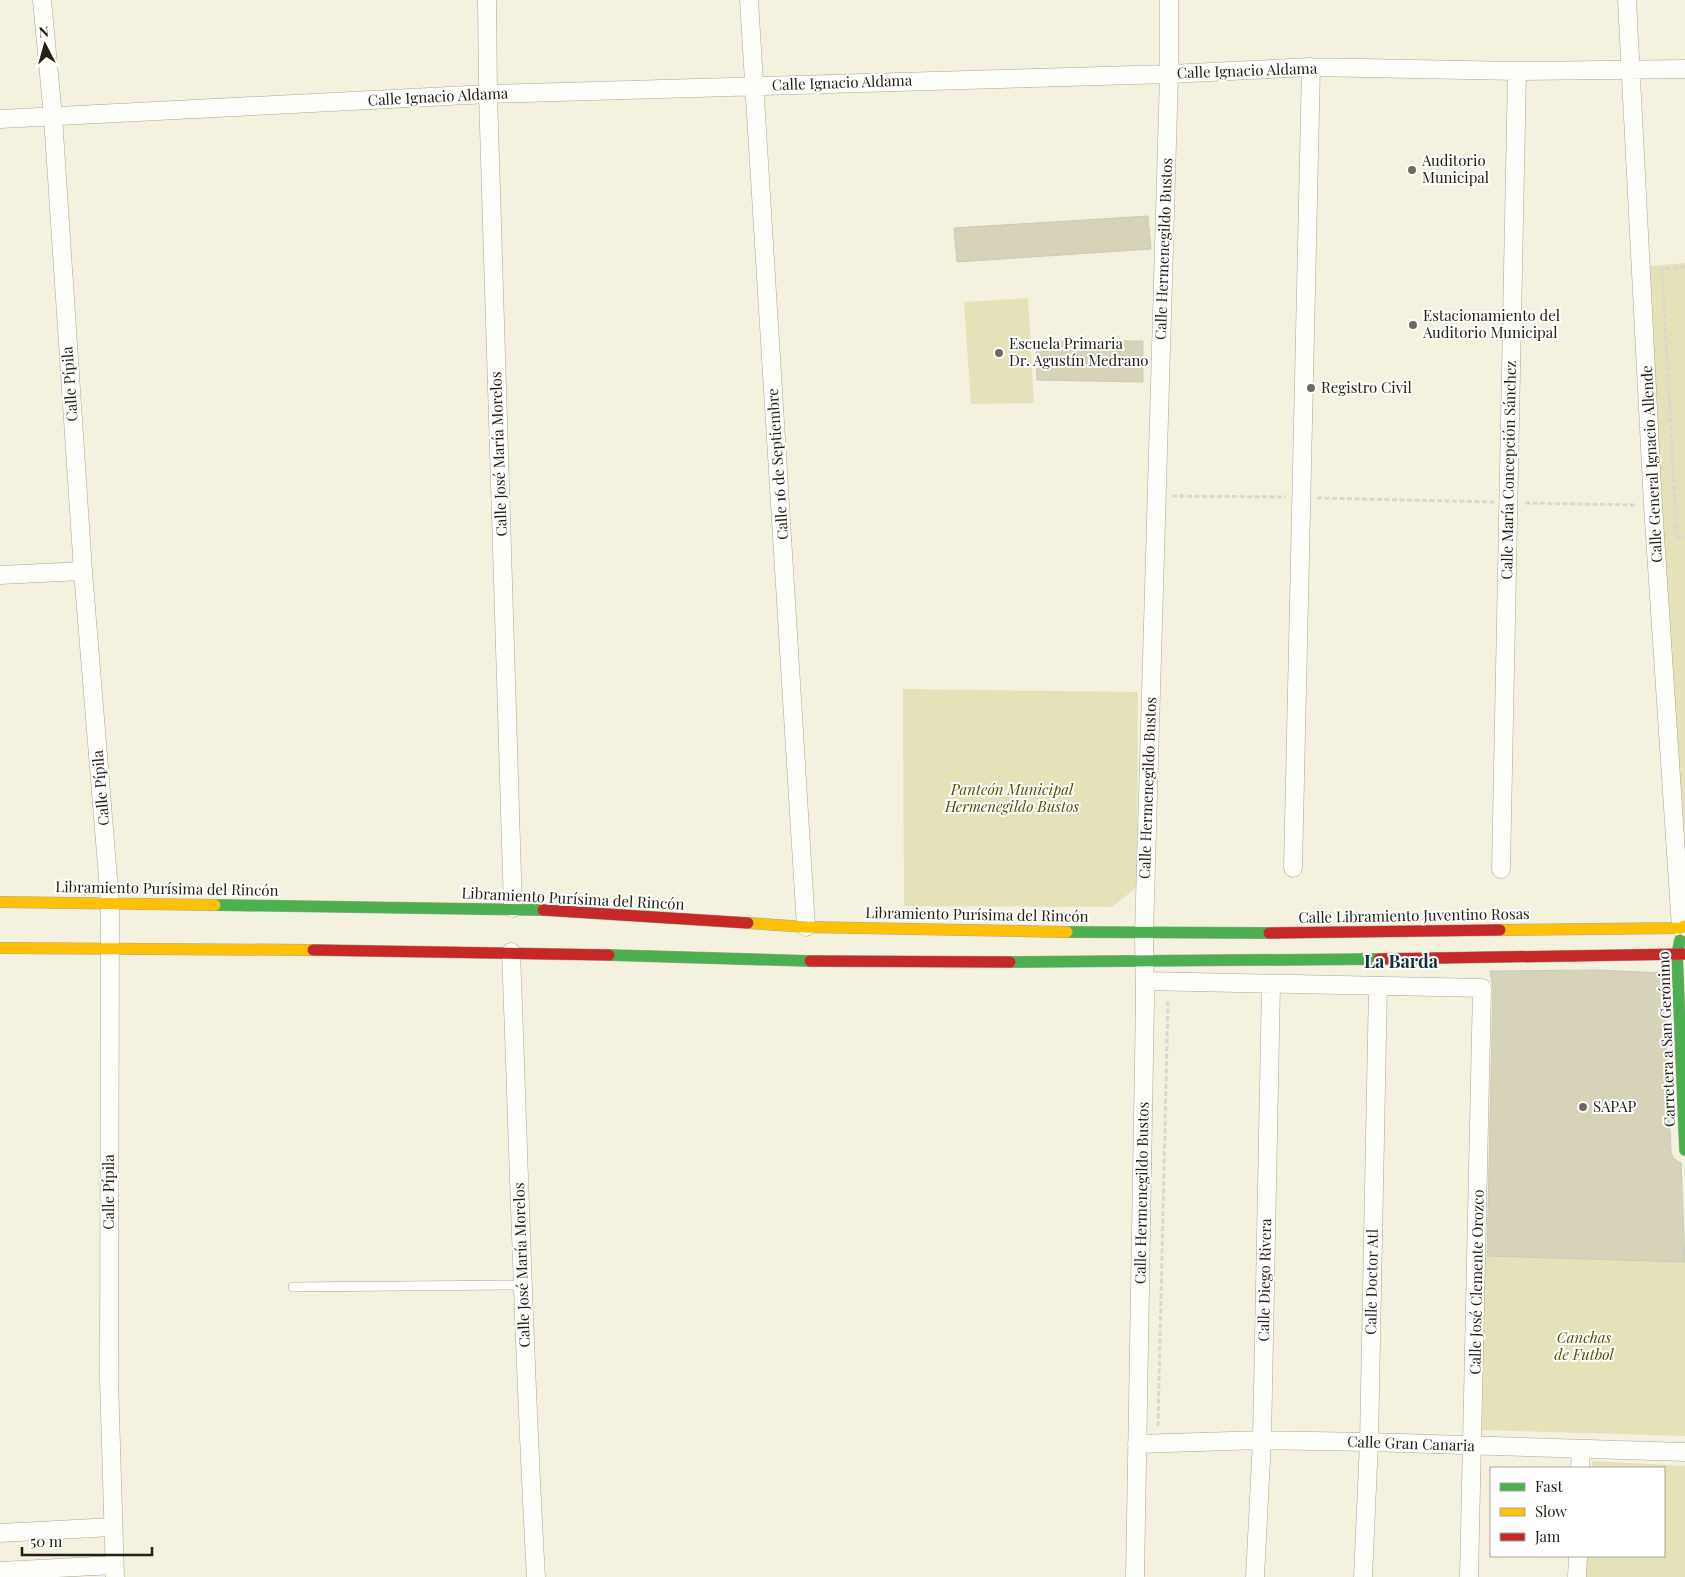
<svg xmlns="http://www.w3.org/2000/svg" width="1685" height="1577" viewBox="0 0 1685 1577" font-family="'Playfair Display',serif">
	<style>
		.green { fill: #e5e1b9 }
		.building { fill: #d6d3b8; stroke: #cbcaba }
		.lines { fill: none; stroke-linecap: round; stroke-linejoin: round }
		.lane-casing { stroke: #a8a697; stroke-width: 10 }
		.street-casing { stroke: #a8a697; stroke-width: 19 }
		.fast-casing { stroke: #a8a697; stroke-width: 12 }
		.slow-casing { stroke: #a8a697; stroke-width: 12 }
		.jam-casing { stroke: #a8a697; stroke-width: 12 }
		.path { stroke: #d8d8d1; stroke-width: 3; stroke-dasharray: 5 2.5; stroke-linecap: butt }
		.lane { stroke: #fdfdfa; stroke-width: 9 }
		.street { stroke: #fdfdfa; stroke-width: 18 }
		.fast { stroke: #4caf50; stroke-width: 11 }
		.slow { stroke: #ffc107; stroke-width: 11 }
		.jam { stroke: #c62828; stroke-width: 11 }
		.poi-dot { fill: #6c6a5a; stroke: #fff; stroke-width: 2 }
		.labels { text-anchor: middle; stroke-width: 4; stroke-linejoin: round; paint-order: stroke }
		.street-label { font-size: 15px; fill: #222013; stroke: #fff }
		.poi-label { font-size: 15px; fill: #222013; stroke: #fff; text-anchor: start }
		.park-label { font-size: 15px; font-style: italic; fill: #564e00; stroke: #fff }
		.quarter-label { font-size: 18px; font-weight: bold; fill: #12303a; stroke: #fff }
	</style>
	<rect width="100%" height="100%" fill="#f4f2de"/>
	<path class="green" d="M1685,263V895L1683,896L1649,266Z
		M1028,298L1034,403L971,404L964,302Z
		M903,689L1138,692L1137,887L1112,907L904,906Z
		M1484,1256L1685,1262V1436L1482,1430Z
		M1592,1461L1685,1466V1577H1586L1587,1556H1664V1468H1592Z"/>
	<path class="building" d="M1148,216L1151,249L957,262L954,228Z
		M1036,341H1143V382L1037,380Z
		M1597,970L1663,973L1671,1151L1673,1158L1681,1163L1685,1262L1487,1256L1493,988L1490,971Z"/>
	<g class="lines">
		<defs>
			<path id="lane" d="M293,1287L523,1285"/>
			<path id="street" d="M42,0L53,117L83,571L110,903L109,1380L115,1577
				M487,0L488,94L513,908
				M749,0L806,927
				M1627,0L1653,506L1681,928
				M0,119L488,94L1169,74L1311,67L1517,71L1685,69
				M0,575L83,571
				M1293,868L1311,67
				M1501,869L1517,71
				M511,952C519,1160 524,1369 536,1577
				M1145,981L1482,988L1469,1577
				M1137,1444L1262,1440L1369,1442L1685,1452
				M1580,1468L1581,1449
				M0,1533L113,1527
				M0,1571L114,1565
				M1135,1577L1145,1001L1144,933L1169,74V0
				M1255,1577L1262,1440L1271,984
				M1363,1577L1369,1442L1378,986
				M1577,1577L1578,1556"/>
			<path id="fast" d="M215,905L543,910
				M1067,932L1269,933
				M1680,940L1677,955L1685,1150
				M609,955L810,961
				M1010,962L1379,959"/>
			<path id="slow" d="M0,902L215,905
				M748,923L806,927L1067,932
				M1500,930L1681,928L1685,926
				M0,948L313,950"/>
			<path id="jam" d="M543,910L748,923
				M1269,933L1500,930
				M313,950L609,955
				M1379,959L1685,954
				M810,961L1010,962"/>
		</defs>
		<use href="#lane" class="lane-casing"/>
		<use href="#street" class="street-casing"/>
		<use href="#fast" class="fast-casing"/>
		<use href="#slow" class="slow-casing"/>
		<use href="#jam" class="jam-casing"/>
		<path class="path" d="M1685,267L1662,269L1677,538L1685,537
			M1172,496L1286,497
			M1317,498L1494,502
			M1525,503L1636,505
			M1158,1426L1168,998"/>
		<use href="#lane" class="lane"/>
		<use href="#street" class="street"/>
		<use href="#fast" class="fast"/>
		<use href="#slow" class="slow"/>
		<use href="#jam" class="jam"/>
	</g>
	<g class="poi-dot">
		<circle cx="1412" cy="170" r="5"/>
		<circle cx="1413" cy="325" r="5"/>
		<circle cx="999" cy="353" r="5"/>
		<circle cx="1311" cy="388" r="5"/>
		<circle cx="1583" cy="1107" r="5"/>
	</g>
	<g class="labels">
		<g class="street-label">
			<text transform="translate(1247 71) rotate(-2)" y="5">Calle Ignacio Aldama</text>
			<text transform="translate(842 83) rotate(-2)" y="5">Calle Ignacio Aldama</text>
			<text transform="translate(438 97) rotate(-3)" y="5">Calle Ignacio Aldama</text>
			<text transform="translate(1164 249) rotate(-88)" y="5">Calle Hermenegildo Bustos</text>
			<text transform="translate(70 384) rotate(-94)" y="5">Calle Pípila</text>
			<text transform="translate(499 454) rotate(-92)" y="5">Calle José María Morelos</text>
			<text transform="translate(778 464) rotate(-94)" y="5">Calle 16 de Septiembre</text>
			<text transform="translate(1652 464) rotate(-93)" y="5">Calle General Ignacio Allende</text>
			<text transform="translate(1509 470) rotate(-89)" y="5">Calle María Concepción Sánchez</text>
			<text transform="translate(101 788) rotate(-95)" y="5">Calle Pípila</text>
			<text transform="translate(1148 788) rotate(-88)" y="5">Calle Hermenegildo Bustos</text>
			<text transform="translate(167 889) rotate(1)" y="5">Libramiento Purísima del Rincón</text>
			<text transform="translate(573 899) rotate(3)" y="5">Libramiento Purísima del Rincón</text>
			<text transform="translate(977 915) rotate(1)" y="5">Libramiento Purísima del Rincón</text>
			<text transform="translate(1414 916) rotate(-1)" y="5">Calle Libramiento Juventino Rosas</text>
			<text transform="translate(1667 1039) rotate(-92)" y="5">Carretera a San Gerónimo</text>
			<text transform="translate(109 1192) rotate(-90)" y="5">Calle Pípila</text>
			<text transform="translate(1142 1193) rotate(-89)" y="5">Calle Hermenegildo Bustos</text>
			<text transform="translate(522 1265) rotate(-92)" y="5">Calle José María Morelos</text>
			<text transform="translate(1265 1280) rotate(-89)" y="5">Calle Diego Rivera</text>
			<text transform="translate(1372 1282) rotate(-89)" y="5">Calle Doctor Atl</text>
			<text transform="translate(1477 1282) rotate(-89)" y="5">Calle José Clemente Orozco</text>
			<text transform="translate(1411 1444) rotate(2)" y="5">Calle Gran Canaria</text>
		</g>
		<g class="poi-label">
			<text x="1422" y="166">Auditorio<tspan x="1422" dy="17">Municipal</tspan></text>
			<text x="1423" y="321">Estacionamiento del<tspan x="1423" dy="17">Auditorio Municipal</tspan></text>
			<text x="1009" y="349">Escuela Primaria<tspan x="1009" dy="17">Dr. Agustín Medrano</tspan></text>
			<text x="1321" y="393">Registro Civil</text>
			<text x="1593" y="1112">SAPAP</text>
		</g>
		<g class="park-label">
			<text x="1012" y="795">Panteón Municipal<tspan x="1012" dy="17">Hermenegildo Bustos</tspan></text>
			<text x="1584" y="1343">Canchas<tspan x="1584" dy="17">de Futbol</tspan></text>
		</g>
		<g class="quarter-label">
			<text x="1401" y="968">La Barda</text>
		</g>
	</g>
	<rect x="1490" y="1467" width="175" height="90" fill="#ffffff" stroke="#a7a6a1"/>
	<rect x="1500" y="1483" width="25" height="8" fill="#4caf50" stroke="#a7a6a1"/>
	<text x="1535" y="1492" font-size="15" fill="#222013">Fast</text>
	<rect x="1500" y="1508" width="25" height="8" fill="#ffc107" stroke="#a7a6a1"/>
	<text x="1535" y="1517" font-size="15" fill="#222013">Slow</text>
	<rect x="1500" y="1533" width="25" height="8" fill="#c62828" stroke="#a7a6a1"/>
	<text x="1535" y="1542" font-size="15" fill="#222013">Jam</text>
	<g transform="translate(45 45) rotate(354)" stroke="#ffffff" stroke-width="4" paint-order="stroke">
	<path d="M0-4L9 19L0 12L-9 19Z" fill="#222013"/>
	<text y="-8" font-size="14" font-weight="bold" text-anchor="middle" fill="#222013">N</text>
	</g>
	<path d="M22 1547v8h130v-8" fill="none" stroke="#222013" stroke-width="2.5"/>
	<text x="30" y="1547" font-size="15" fill="#222013" stroke="#ffffff" stroke-width="4" paint-order="stroke">50 m</text>
</svg>
